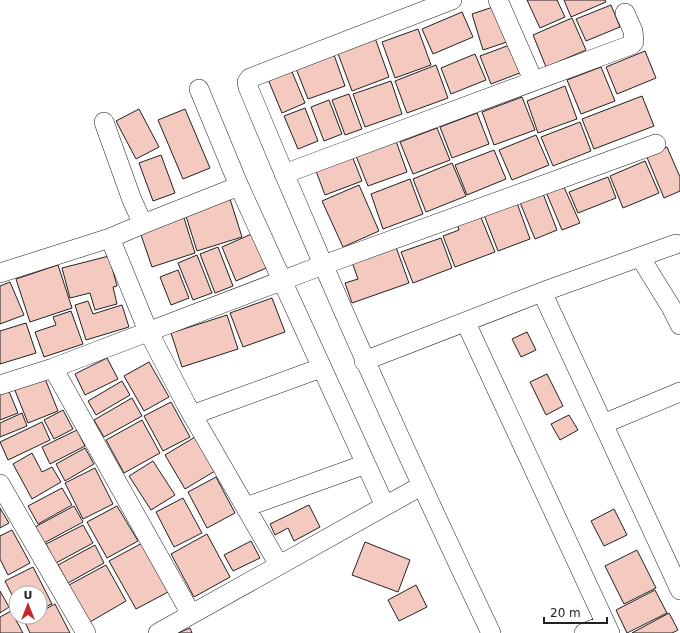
<svg xmlns="http://www.w3.org/2000/svg" width="680" height="633" viewBox="0 0 680 633" font-family="'DejaVu Sans',sans-serif">
	<style>
		.building { fill: #f3c9c0; stroke: #222 }
		.lines { fill: none; stroke-linecap: round; stroke-linejoin: round }
		.street-casing { stroke: #222; stroke-width: 20 }
		.street { stroke: #fff; stroke-width: 19 }
	</style>
	<rect width="100%" height="100%" fill="#fff"/>
	<path class="building" d="M527,0H557L565,17L540,28Z
		M564,0H605L606,2L571,17Z
		M611,5L620,27L586,41L576,19Z
		M496,6L507,42L483,50L472,14Z
		M462,12L473,37L433,54L422,29Z
		M572,18L586,50L546,67L533,35Z
		M418,29L431,65L395,78L382,42Z
		M375,38L389,77L352,91L337,51Z
		M515,43L525,71L491,84L480,56Z
		M645,51L656,78L617,94L606,67Z
		M333,52L345,86L308,99L295,66Z
		M475,54L486,80L451,94L441,68Z
		M436,65L448,98L407,113L395,81Z
		M290,67L305,103L282,113L267,77Z
		M601,67L615,101L581,114L567,80Z
		M391,81L402,114L365,127L353,94Z
		M565,86L577,119L538,133L527,101Z
		M349,94L362,129L345,135L332,100Z
		M642,96L654,126L594,149L582,119Z
		M522,97L535,130L494,145L482,112Z
		M329,100L342,134L324,141L311,107Z
		M305,108L318,141L298,149L284,116Z
		M139,109L159,147L136,159L116,121Z
		M185,109L210,168L183,179L158,120Z
		M477,113L489,144L452,158L440,127Z
		M580,122L591,151L553,166L541,137Z
		M437,128L450,160L413,174L400,142Z
		M536,135L549,165L512,180L499,150Z
		M396,141L407,172L368,186L356,156Z
		M667,147L680,177V191L664,198L646,155Z
		M494,150L506,179L467,195L455,165Z
		M161,155L175,193L153,201L139,163Z
		M352,156L362,181L325,195L316,171Z
		M645,161L659,193L623,208L610,176Z
		M452,163L466,196L426,212L413,179Z
		M608,177L616,198L578,213L569,192Z
		M410,179L423,214L383,229L371,194Z
		M359,185L379,231L343,247L322,201Z
		M563,185L580,223L562,230L546,192Z
		M542,191L557,230L535,239L519,200Z
		M230,199L242,237L197,251L185,213Z
		M517,203L530,239L498,251L484,215Z
		M183,215L195,253L152,267L139,229Z
		M480,215L495,252L455,267L443,236L459,230L457,224Z
		M256,232L271,266L236,281L222,247Z
		M441,238L452,268L413,283L401,252Z
		M218,247L233,286L215,293L200,254Z
		M396,247L409,283L352,303L345,283L358,279L352,262Z
		M197,255L212,293L193,300L178,263Z
		M109,256L117,286L113,287L117,304L95,310L90,293L70,298L62,268Z
		M58,265L72,308L30,322L16,279Z
		M178,270L189,298L171,305L160,277Z
		M10,282L24,315L0,324V286Z
		M272,298L285,332L243,347L230,313Z
		M88,301L93,314L122,305L129,327L86,340L75,305Z
		M71,311L83,344L44,357L35,332L56,325L53,317Z
		M227,315L238,349L182,367L171,333Z
		M26,323L36,353L0,364V331Z
		M527,332L536,350L521,357L512,339Z
		M107,358L118,379L85,395L75,374Z
		M149,362L169,397L144,411L124,376Z
		M547,374L563,406L546,415L530,382Z
		M44,376L58,411L28,423L14,388Z
		M122,381L130,395L96,415L88,401Z
		M8,389L18,413L0,420V392Z
		M132,398L142,416L104,437L94,420Z
		M171,402L190,437L163,451L144,416Z
		M63,410L73,429L54,439L44,420Z
		M22,413L27,426L0,437V423Z
		M569,415L578,430L560,440L551,424Z
		M142,420L160,453L124,473L106,440Z
		M42,422L50,440L8,460L0,442Z
		M77,430L85,446L50,464L42,447Z
		M195,437L215,471L185,489L165,455Z
		M85,448L94,464L65,481L56,464Z
		M32,453L42,472L52,467L61,482L32,499L13,464Z
		M153,461L175,495L151,510L129,476Z
		M95,468L113,504L83,519L65,483Z
		M216,477L235,513L207,528L188,492Z
		M62,488L72,505L38,524L28,506Z
		M183,498L202,533L174,547L156,512Z
		M309,505L320,527L294,541L288,528L275,535L270,524Z
		M74,506L83,522L44,543L35,527Z
		M117,506L138,541L107,558L87,522Z
		M0,508L9,523L0,528Z
		M614,509L627,535L604,546L591,521Z
		M83,525L93,543L56,563L46,544Z
		M12,530L30,563L8,575L0,559V536Z
		M207,534L230,577L194,597L171,554Z
		M251,541L260,558L233,571L224,555Z
		M144,542L170,591L136,609L109,561Z
		M365,542L410,560L398,592L352,575Z
		M95,545L104,563L68,583L58,565Z
		M637,550L656,588L624,604L605,566Z
		M106,565L126,601L90,622L69,585Z
		M33,567L52,604L40,609V593H16V603L5,581Z
		M416,585L427,607L399,621L388,600Z
		M655,590L667,613L627,633L616,610Z
		M0,591L9,607L0,613Z
		M55,604L70,633H30L24,620L30,617H40V612Z
		M11,611L23,633H0V617Z
		M669,613L678,630L672,633H632Z
		M190,628L192,633H178Z"/>
	<g class="lines">
		<defs>
			<path id="street" d="M452,0L250,78L247,82L248,87C324,271 405,453 491,633
				M498,0L533,80
				M199,89L239,186L385,506
				M284,174L631,45L634,42L633,31L625,13
				M143,224L239,186
				M110,238L148,331L186,404L279,565
				M640,257L671,307L680,325
				M0,273L110,238L143,224L132,200L104,122
				M542,292L680,590
				M466,323L610,633
				M364,361L542,292L676,244
				M53,368L191,614
				M0,385L53,368L323,265L656,144
				M192,415L321,368
				M603,424L680,392
				M0,484L86,633
				M246,507L366,464
				M158,633L421,486
				M584,633L606,624"/>
		</defs>
		<use href="#street" class="street-casing"/>
		<use href="#street" class="street"/>
	</g>
	<g transform="translate(28 605)"><circle r="19" fill="#ffffff" stroke="#a7a7a7"/>
	<path d="M0-3L7 15L0 10L-7 15Z" fill="#c62828"/>
	<text y="-6" font-size="11" font-weight="bold" text-anchor="middle" fill="#222222">U</text>
	</g>
	<path d="M544 617v6h63v-6" fill="none" stroke="#222222" stroke-width="2"/>
	<text x="550" y="617" font-size="12" fill="#222222" stroke="#ffffff" stroke-width="3" paint-order="stroke">20 m</text>
</svg>
